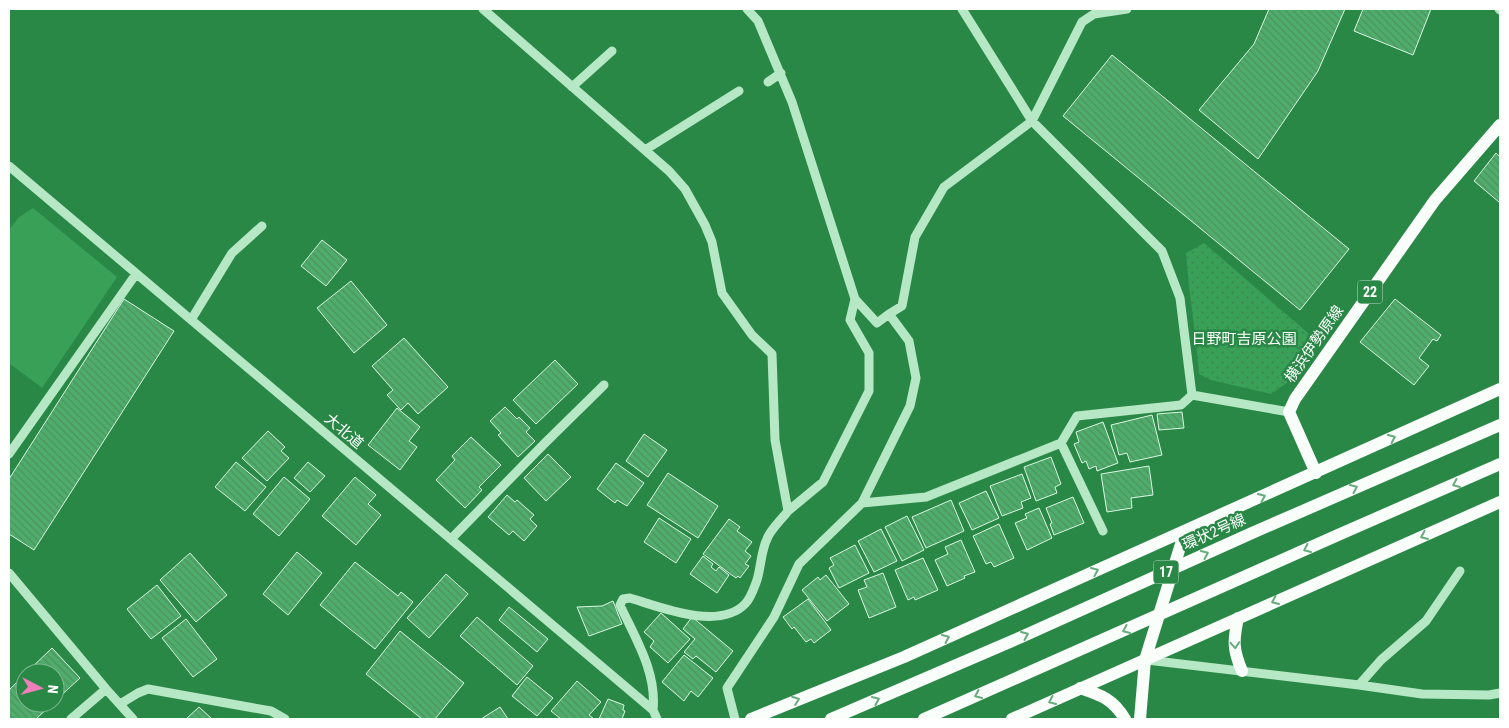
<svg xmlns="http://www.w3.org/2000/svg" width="1509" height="728" viewBox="0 0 1509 728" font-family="'Roboto Condensed','Noto Sans JP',sans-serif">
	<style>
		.park { fill: url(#park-dots) }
		.pitch { fill: #38a157 }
		.building { fill: url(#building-back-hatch); stroke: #daf7e3 }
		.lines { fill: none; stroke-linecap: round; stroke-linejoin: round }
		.minor { stroke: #b7e8c5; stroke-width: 9 }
		.major { stroke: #f9fefb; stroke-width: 12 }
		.major-bridge { stroke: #f9fefb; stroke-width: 12 }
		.oneway { stroke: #68ab7d }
		.labels { text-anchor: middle; stroke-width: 5; stroke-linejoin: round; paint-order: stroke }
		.shield { fill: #2a8847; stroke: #bfdbc8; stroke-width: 1 }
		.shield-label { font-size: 14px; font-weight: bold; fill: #fff }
		.park-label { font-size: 15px; fill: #fff; stroke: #2a8847 }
		.street-label { font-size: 15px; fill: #fff; stroke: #2a8847 }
	</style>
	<defs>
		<pattern id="park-dots" width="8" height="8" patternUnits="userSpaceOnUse" patternTransform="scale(1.25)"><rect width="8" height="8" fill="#38a157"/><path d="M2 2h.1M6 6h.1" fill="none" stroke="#3f8353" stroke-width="1.8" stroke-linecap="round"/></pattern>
		<pattern id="building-back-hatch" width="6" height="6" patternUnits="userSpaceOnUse" patternTransform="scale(1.25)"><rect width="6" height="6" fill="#4fad6b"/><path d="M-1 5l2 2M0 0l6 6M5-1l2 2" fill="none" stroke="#4e9062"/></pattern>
	</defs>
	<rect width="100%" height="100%" fill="#2a8847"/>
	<path class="park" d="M1204,243L1316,340L1292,379L1271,394L1211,380L1199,374C1196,334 1189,294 1186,253Z"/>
	<path class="pitch" d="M33,208L117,277L42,388L9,363V230L18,218Z"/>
	<path class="building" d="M1269,9H1345L1318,71L1258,159L1199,110L1254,44Z
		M1363,9H1431L1413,55L1354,31Z
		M1112,55L1349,249L1300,310L1063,116Z
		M1496,153L1500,157V200L1499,202L1474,181Z
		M322,240L347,260L326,286L301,266Z
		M351,281L387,325L354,353L317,308Z
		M124,299L174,331L34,550L9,534V479Z
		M1395,299L1441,335L1437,341L1433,339L1419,358L1429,366L1414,385L1360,342Z
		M404,338L448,387L418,414L408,403L401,410L387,395L393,390L372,366Z
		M555,360L578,384L536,424L513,400Z
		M505,407L517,419L519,417L530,428L526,432L535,441L518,457L498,435L501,433L490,421Z
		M397,408L420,427L409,441L417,447L400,470L368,445Z
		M1182,412L1184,428L1159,430L1157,414Z
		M1152,415L1162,455L1130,462L1127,453L1119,455L1111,425Z
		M1103,422L1118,463L1097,471L1096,466L1089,469L1086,461L1082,463L1074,444L1079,442L1076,432Z
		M268,431L285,447L281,451L289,458L267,481L242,458Z
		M644,434L667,450L648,477L626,461Z
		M471,437L501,465L479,487L482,490L465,508L436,480L455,460L452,456Z
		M548,454L571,477L546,501L524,478Z
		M1051,457L1061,484L1055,487L1057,493L1036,501L1024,467Z
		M236,462L266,487L245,511L215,487Z
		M308,462L325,476L310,492L294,478Z
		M616,463L644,483L627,506L617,500L615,503L597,489Z
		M1149,466L1153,495L1131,498L1132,508L1107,512L1101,474Z
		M668,473L718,506L698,538L647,505Z
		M1022,474L1031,498L1021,502L1023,508L1002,516L990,486Z
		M284,477L310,499L279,536L253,514Z
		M355,477L376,495L368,504L381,515L356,545L322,516Z
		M986,491L999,518L972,530L959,503Z
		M507,495L515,502L517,500L534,515L530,519L537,526L524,541L513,531L509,535L488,517Z
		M1073,497L1084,523L1054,535L1050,524L1052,523L1046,508Z
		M951,500L964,531L926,548L912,517Z
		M1039,508L1052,538L1027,550L1015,523L1027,518L1025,514Z
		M907,516L924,550L902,561L885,527Z
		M659,518L691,539L676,563L644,542Z
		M729,519L740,527L737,531L752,542L745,551L751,556L745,564L749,566L740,578L738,576L736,578L703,554Z
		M999,524L1014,558L994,567L991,562L986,564L973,536Z
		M881,529L897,561L874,572L858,541Z
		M961,540L975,572L964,576L965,578L947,586L935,560L948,554L945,547Z
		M855,545L869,573L839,588L829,568L834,565L830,558Z
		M297,552L322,573L288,615L263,594Z
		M190,553L227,595L196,622L160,580Z
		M703,556L713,564L711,567L716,571L719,567L729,575L717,593L690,574Z
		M923,558L938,590L915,600L914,597L908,600L895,570Z
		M355,562L398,596L401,592L413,602L375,649L320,605Z
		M883,573L896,607L869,618L858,590L867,587L864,580Z
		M446,574L468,594L429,638L407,618Z
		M826,575L849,604L827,621L802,590L818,577L820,580Z
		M157,585L181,616L151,639L127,609Z
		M808,599L831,630L814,643L811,639L806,642L794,627L792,629L783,617Z
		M613,601L622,624L589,636L577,607L602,606Z
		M509,607L548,639L537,652L499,620Z
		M661,613L690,639L668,663L650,647L654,641L644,632Z
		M477,617L533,666L517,685L460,636Z
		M692,617L733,651L716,672L696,656L693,659L684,652L695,639L683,629Z
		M186,619L217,659L193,677L162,638Z
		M400,631L464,683L435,719H422L366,674Z
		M52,648L80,678L55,701V673H26Z
		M684,655L713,678L698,697L691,691L684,701L662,682Z
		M25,674V703H53L36,719H9V690Z
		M527,677L553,698L537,716L512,696Z
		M577,681L601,702L589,715L594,719H561L551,711Z
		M608,699L624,705L623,710L625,711L622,719H599Z
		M199,707L212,719H186Z
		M500,707L508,719H481Z"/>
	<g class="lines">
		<path class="minor" d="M483,9L669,171L685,189L705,225L712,242L722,293L752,335L772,354L775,440L788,511L823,482L869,391V353L850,320L855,299
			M747,9L758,21L792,102L855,299L877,323L889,314
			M962,9L1032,121L1162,251L1180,298L1192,395L1289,412
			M1499,9L1500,10
			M768,82L781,73
			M572,87L612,51
			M645,150L739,91
			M9,166L653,710L657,719
			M191,320L232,253L262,226
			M9,454L136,274
			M862,503L910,406L916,378L909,341L889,314L902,306L915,237L944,187L1032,121L1082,22L1094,14L1127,9
			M1103,531L1061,443L1077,416L1181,405L1192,395
			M451,539L545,443L604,385
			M9,573L106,689L133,719
			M1147,660L1359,685L1422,694L1489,695L1500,693
			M1359,685L1381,660L1426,621L1460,571
			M120,704L138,693L148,689L271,711L285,719
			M653,710C657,672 635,638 620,605L623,599L630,598C660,607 719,631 745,604C751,598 754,588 757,580C761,567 761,551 767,539C770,530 782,519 788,511
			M71,719L106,689
			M735,719L727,688L774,617L799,564L862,503L926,497L1061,443"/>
		<path class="major" d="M1316,473L1289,412L1295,399L1435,200L1500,125
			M1238,618C1233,641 1233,650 1242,671
			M1080,688C1101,695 1113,699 1125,719
			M751,719L904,657L1500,389
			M1012,719L1500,502
			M1140,719L1145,660L1185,531"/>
		<path class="major-bridge" d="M831,719L1019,638L1252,533L1500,425
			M924,719L1338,535L1500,464"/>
	</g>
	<defs><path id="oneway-chevron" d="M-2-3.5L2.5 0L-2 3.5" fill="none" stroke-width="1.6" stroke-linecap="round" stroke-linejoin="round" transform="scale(1.25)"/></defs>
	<g class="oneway">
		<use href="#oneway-chevron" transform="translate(1392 438) rotate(-25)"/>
		<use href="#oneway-chevron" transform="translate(1456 484) rotate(156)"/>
		<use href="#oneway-chevron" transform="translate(1354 488) rotate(-24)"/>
		<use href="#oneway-chevron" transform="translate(1262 497) rotate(-24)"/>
		<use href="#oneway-chevron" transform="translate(1424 536) rotate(156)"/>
		<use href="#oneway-chevron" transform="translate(1307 549) rotate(156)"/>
		<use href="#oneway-chevron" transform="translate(1205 554) rotate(-24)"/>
		<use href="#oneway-chevron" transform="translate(1095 571) rotate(-24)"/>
		<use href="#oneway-chevron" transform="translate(1275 601) rotate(156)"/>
		<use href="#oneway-chevron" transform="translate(1126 630) rotate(156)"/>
		<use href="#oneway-chevron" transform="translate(1025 635) rotate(-24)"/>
		<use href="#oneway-chevron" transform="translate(946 638) rotate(-25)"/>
		<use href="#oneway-chevron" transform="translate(1235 645) rotate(86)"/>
		<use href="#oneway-chevron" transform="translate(978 695) rotate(156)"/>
		<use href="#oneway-chevron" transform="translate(796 700) rotate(-20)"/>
		<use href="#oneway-chevron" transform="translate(876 700) rotate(-24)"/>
		<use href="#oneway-chevron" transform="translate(1052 701) rotate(156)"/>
	</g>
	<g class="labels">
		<g class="shield">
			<rect x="1357.5" y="280.5" width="25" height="23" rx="4"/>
			<rect x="1153.5" y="560.5" width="25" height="23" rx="4"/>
		</g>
		<g class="shield-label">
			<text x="1370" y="297">22</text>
			<text x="1166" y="577">17</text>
		</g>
		<g class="park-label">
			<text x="1244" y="344">日野町吉原公園</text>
		</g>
		<g class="street-label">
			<text transform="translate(1314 344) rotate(-55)" y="5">横浜伊勢原線</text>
			<text transform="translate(344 431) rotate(40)" y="5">大北道</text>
			<text transform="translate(1214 532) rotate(-24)" y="5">環状2号線</text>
		</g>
	</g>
	<rect width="1509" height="728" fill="none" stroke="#ffffff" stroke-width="20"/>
	<g transform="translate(40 688) rotate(96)"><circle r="24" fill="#2a8847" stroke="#7fb891"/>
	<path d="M0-4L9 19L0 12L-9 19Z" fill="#ef7ebb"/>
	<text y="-8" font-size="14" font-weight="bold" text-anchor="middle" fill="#ffffff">N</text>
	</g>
</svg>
